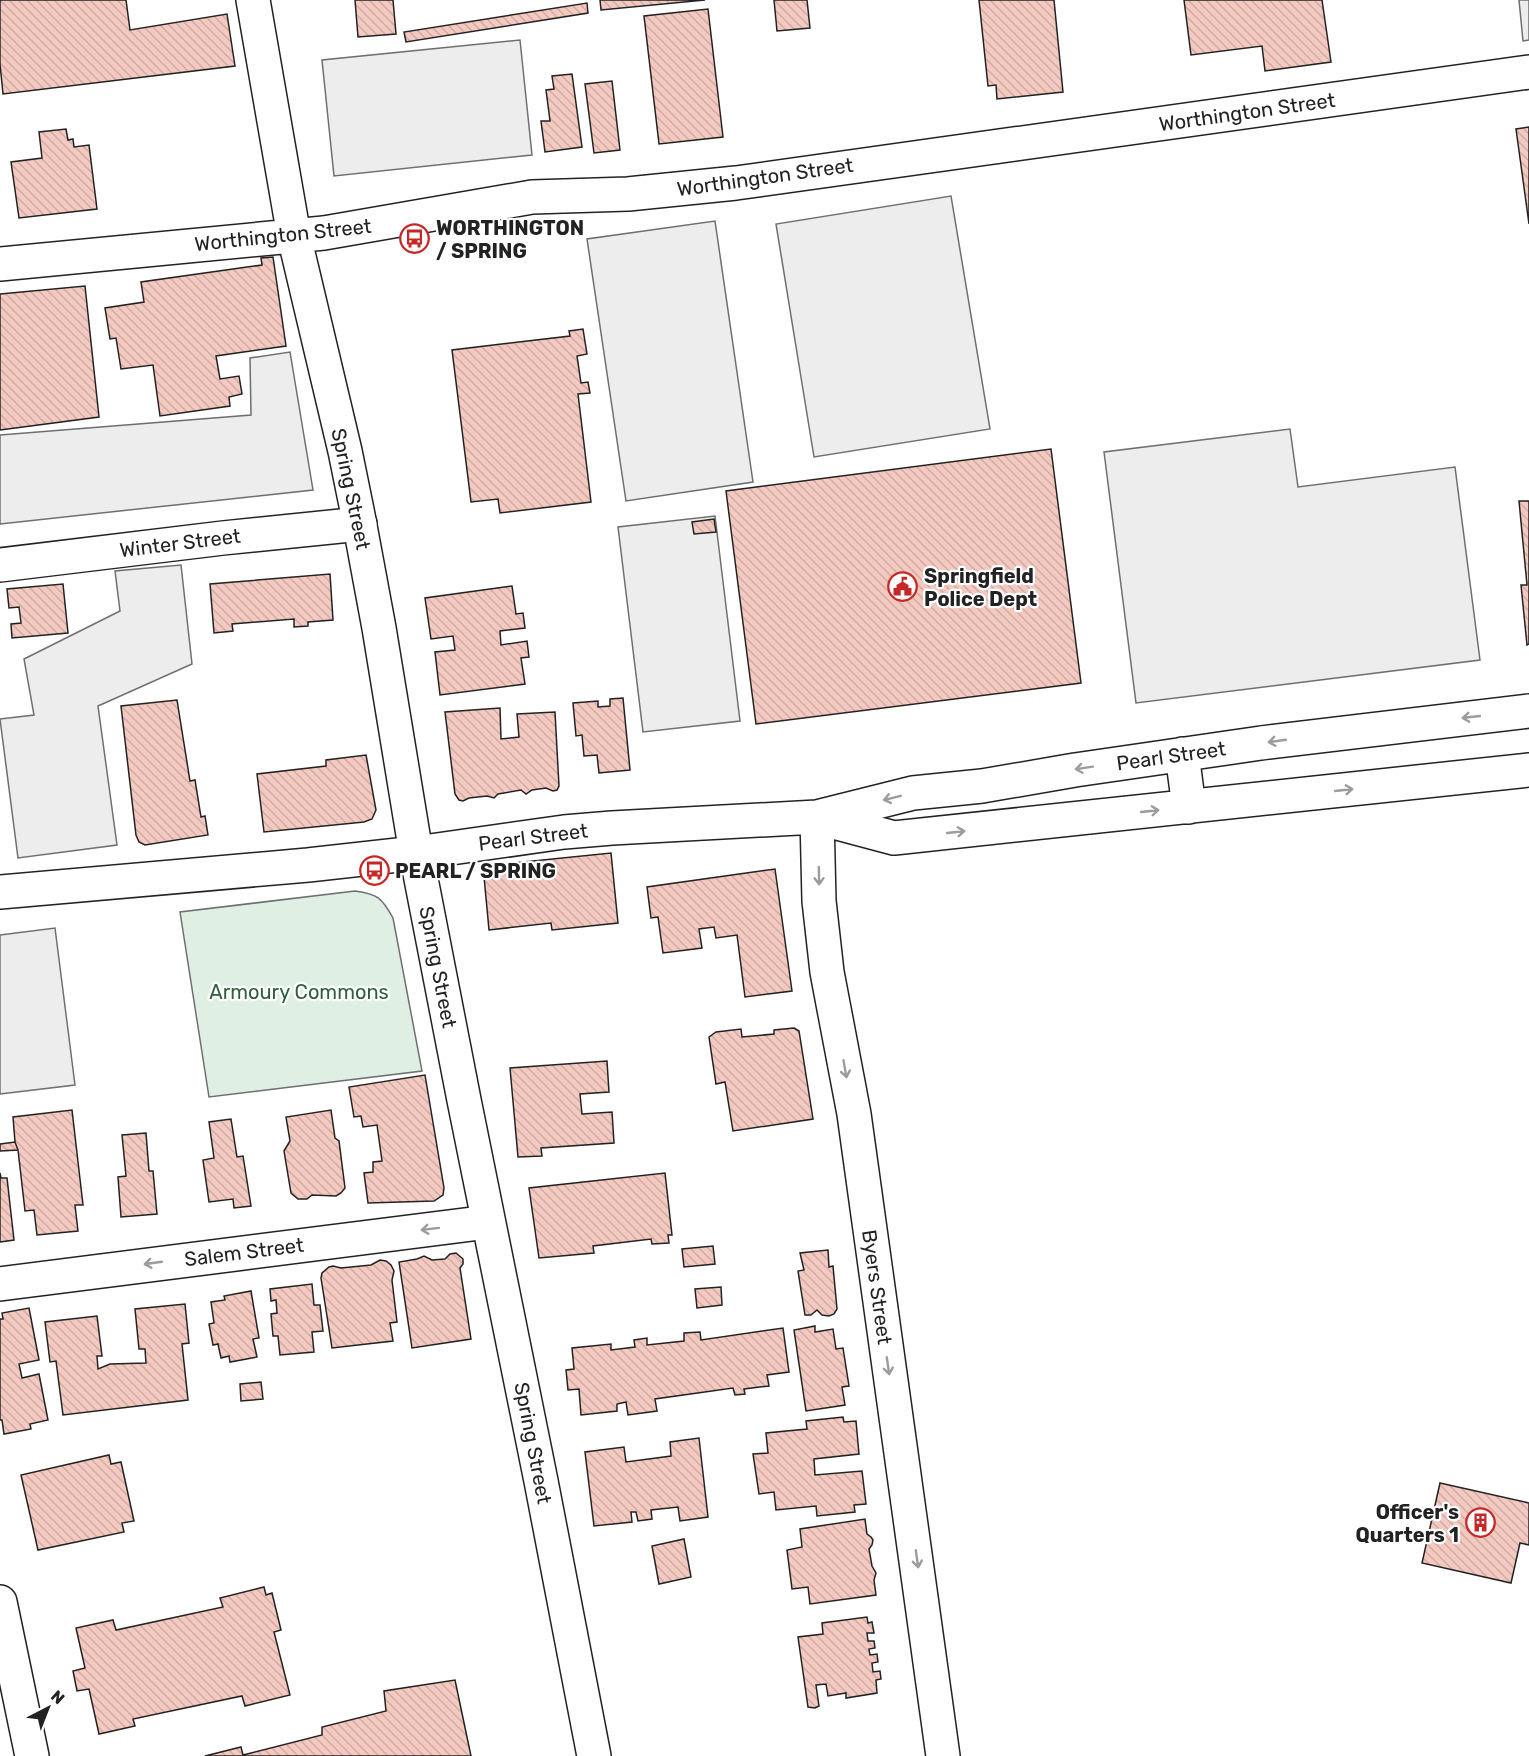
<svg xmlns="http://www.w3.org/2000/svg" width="1529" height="1756" viewBox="0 0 1529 1756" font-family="Rubik,sans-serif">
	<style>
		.green { fill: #e0efe3; stroke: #6f6f6f; stroke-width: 1.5 }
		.parking { fill: #ededed; stroke: #6f6f6f; stroke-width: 1.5 }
		.building { fill: url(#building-back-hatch); stroke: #222; stroke-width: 1.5 }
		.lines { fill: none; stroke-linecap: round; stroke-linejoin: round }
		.minor-casing { stroke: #222; stroke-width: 36 }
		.major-casing { stroke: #222; stroke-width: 36 }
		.minor { stroke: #fff; stroke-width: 33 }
		.major { stroke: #fff; stroke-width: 33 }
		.oneway { stroke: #9c9c9c }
		.labels { text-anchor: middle; stroke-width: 4.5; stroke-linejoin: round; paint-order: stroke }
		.street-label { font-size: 20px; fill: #222; stroke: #fff }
		.poi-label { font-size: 20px; font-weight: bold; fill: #222; stroke: #fff; text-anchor: start }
		.park-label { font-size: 20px; fill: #2f5e38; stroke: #fff }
	</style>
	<defs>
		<pattern id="building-back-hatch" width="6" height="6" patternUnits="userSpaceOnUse" patternTransform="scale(1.5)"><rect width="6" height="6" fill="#f3c9c0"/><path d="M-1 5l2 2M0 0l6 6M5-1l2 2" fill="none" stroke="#d0aca5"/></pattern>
	</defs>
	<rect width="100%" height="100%" fill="#fff"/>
	<path class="green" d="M355,891C378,894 382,898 393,918L422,1071L209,1097L180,912Z"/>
	<path class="parking" d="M1519,0H1529V40L1523,41Z
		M520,40L532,155L334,176L322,60Z
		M951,196L990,429L814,457L776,224Z
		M715,221L753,482L626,501L587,239Z
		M290,352L313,490L0,524V435L251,415L250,358Z
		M1290,429L1298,487L1455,467L1480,660L1136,703L1104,452Z
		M715,516L740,721L643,732L618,527Z
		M181,565L192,664L98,706L117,845L18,858L0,719L34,715L24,659L120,611L115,571Z
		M55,928L75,1085L0,1094V935Z"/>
	<path class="building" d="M0,0H126L130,30L227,14L235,66L3,94L0,64Z
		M355,0H393L396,34L358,37Z
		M600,0H705L601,10Z
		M774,0H807L810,28L777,31Z
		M979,0H1054L1063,92L997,99L996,85L988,86Z
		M1184,0H1322L1331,62L1265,71L1262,46L1191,55Z
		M587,3L588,13L406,42L404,32Z
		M708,9L723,137L659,144L644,16Z
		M572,74L582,147L545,152L541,121H550L546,90L554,89L552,76Z
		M612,81L620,150L594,153L585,84Z
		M1529,127V224L1516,129Z
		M66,129L68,140L73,139L74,147L89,145L97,209L19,218L11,162L42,158L39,132Z
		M273,257L286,346L216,356L220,379L239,376L242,394L229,397L230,406L160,416L153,365L121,369L116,338L110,339L105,308L144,302L141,282L262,265L261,258Z
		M85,286L99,417L0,430V294Z
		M583,329L587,354L577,356L581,383L588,382L590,393L578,394L591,502L500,513L498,499L471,502L452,350L570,336L569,331Z
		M1051,449L1081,683L756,724L726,491Z
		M1519,501H1529V644L1527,645L1521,585H1527Z
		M714,519L716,532L694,534L692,522Z
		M330,574L333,620L308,622V626L294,627V619L232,624L233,631L214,633L210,584Z
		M63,584L68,633L12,638L11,624L21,623L19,607L9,608L7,589Z
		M512,586L516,614L523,613L525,628L500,631L501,645L527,641L529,657L521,658L525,684L440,695L435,652L455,650L453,636L431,639L425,598Z
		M623,698L630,770L599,773L597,755L584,756L582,735L576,736L573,703L598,701V707L610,706V699Z
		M177,700L190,781L195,780L201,817L205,816L208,835L145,845L139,842L136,835L121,706Z
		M500,708L501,739L519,737L517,714L555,712L559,786L557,790L553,791L546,788L532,790L526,794L521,790L498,794L494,798L487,796L469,798L463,801L459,800L455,794L445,712Z
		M366,755L376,810L372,819L364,822L264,832L257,774L326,766V760Z
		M611,853L618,923L552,930L551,923L489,930L483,866Z
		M775,869L792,991L745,997L737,935L716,938L714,927L699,929L702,948L663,953L658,917L651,918L647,887Z
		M794,1028L799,1031L813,1119L733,1131L725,1082L716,1084L709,1037L716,1032L741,1029L742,1037L774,1034V1030Z
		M607,1061L609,1092L580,1094L582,1114L612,1112L614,1143L541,1148L542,1156L518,1157L510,1068Z
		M425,1075L444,1188L443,1195L434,1201L368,1203L364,1173L373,1172V1162L382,1161L377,1125L363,1127L361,1116L354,1117L349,1087Z
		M72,1110L83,1205H75L78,1231L37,1235L34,1210L25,1211L18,1150L15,1142L13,1117Z
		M331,1110L335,1138L339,1141L345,1188L341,1193L336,1196L312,1195L307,1199H298L291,1193L284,1151L290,1141L286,1117Z
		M231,1119L237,1157L243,1156L251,1206L234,1208L233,1199L209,1202L203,1160L214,1158L209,1122Z
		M146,1133L149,1171H153L157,1214L121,1217L118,1177L126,1176L122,1135Z
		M15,1142L18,1150L0,1151V1144Z
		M0,1173L1,1178H7L14,1240L0,1242Z
		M665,1173L672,1235H668L669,1243L652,1244L651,1239L593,1246L594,1253L539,1258L529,1188Z
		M713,1246L715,1264L684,1267L682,1249Z
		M828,1250L829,1267L833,1266L837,1309L834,1314L829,1316L822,1315L817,1310L811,1315H805L798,1271L804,1270L800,1253Z
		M456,1253L463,1259V1264L460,1268L471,1339L412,1348L399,1262L417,1259L424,1256L432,1260L445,1259L450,1254Z
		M380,1260L386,1261L391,1265L394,1271L392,1280L397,1322L390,1323L393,1341L332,1348L321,1278L322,1273L329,1267L333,1266L341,1268L371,1265Z
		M312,1284L314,1305H320L323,1331L312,1332L314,1352L280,1355L278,1336H273L271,1314L277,1313L276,1300L271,1301L270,1289Z
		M721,1287L722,1305L697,1308L695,1289Z
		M251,1291L259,1338L253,1339L257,1357L230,1362L229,1356L221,1358L218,1344L213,1345L209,1324L214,1323L211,1302L225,1300L224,1296Z
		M185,1304L189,1343L182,1344L188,1400L63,1415L56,1361L50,1362L45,1322L97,1316L102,1356H97L98,1369L110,1364L146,1363L145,1349H139L135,1309Z
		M29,1308L39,1360L19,1364L22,1378L39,1374L48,1420L30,1424L31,1429L4,1434L2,1420H0V1319H3L2,1313Z
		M815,1326V1332L833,1329L836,1349L843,1348L849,1386L842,1387L845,1405L806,1411L794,1330Z
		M783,1328L789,1372L767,1375L769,1386L744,1389L745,1394L735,1395L733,1388L655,1399L657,1411L628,1415L626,1402L617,1404V1411L581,1415L579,1389L568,1390L566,1370L574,1369L572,1348L611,1344V1350L635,1347L634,1340L647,1338V1345L684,1341V1333L700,1332L701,1340Z
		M261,1382L263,1399L241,1401L240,1384Z
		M843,1417L844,1422L856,1421L859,1454L814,1459L815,1475L862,1471L866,1504L854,1505L855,1512L817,1516L816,1506L776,1510L774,1492L759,1494L753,1454L768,1453L766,1433L807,1429L806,1421Z
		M699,1438L708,1517L680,1521L678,1507L651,1510L652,1519L638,1521L636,1512H631L632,1522L594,1526L585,1452L624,1447L626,1462L671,1456L670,1442Z
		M109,1455L111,1464L121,1462L134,1521L122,1523L124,1532L38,1550L21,1475Z
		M1440,1483L1529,1503V1545L1520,1543L1511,1583L1422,1563Z
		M865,1519L867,1534L871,1537L873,1540L872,1545L869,1549L872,1566L876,1573L874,1580L876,1595L810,1604L808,1587L792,1589L787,1550L802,1547L800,1529Z
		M684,1539L691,1577L659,1584L652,1546Z
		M264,1587L266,1595L272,1593L281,1630L274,1632L290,1695L245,1706L242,1696L133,1719L135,1726L99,1734L89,1689L77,1691L73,1671L85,1668L76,1628L113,1620L116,1630L223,1607L220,1598Z
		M867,1617L868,1623L872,1622L874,1633H867L868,1641H874L875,1648L869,1649L870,1655L877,1654L878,1662L872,1663L873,1672L880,1671L881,1679L876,1680L877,1693L846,1698V1693L828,1696L826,1684L816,1685L819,1706L815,1708L808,1707L798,1637L823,1634L822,1623Z
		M455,1680L471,1756H205L241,1747L243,1755L322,1735V1727L386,1711L384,1691Z"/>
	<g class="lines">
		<defs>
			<path id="minor" d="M0,565L223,538L360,524
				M1182,754L1189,807
				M817,817L819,901L827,972L854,1114L943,1756
				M819,818L894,838L1529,770
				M0,892L308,865L416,853L564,832L612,828L817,817L913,793L982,786L1075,770L1261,743L1529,711
				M0,1284L488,1222
				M0,1602L32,1756"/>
			<path id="major" d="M253,0L294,236L345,451L358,515L379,628L416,853L464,1100L541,1481L594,1756
				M0,264L324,233L532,197L628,194L736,183L1529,72"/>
		</defs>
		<use href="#minor" class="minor-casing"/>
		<use href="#major" class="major-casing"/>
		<use href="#minor" class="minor"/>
		<use href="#major" class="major"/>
	</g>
	<defs><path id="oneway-shaft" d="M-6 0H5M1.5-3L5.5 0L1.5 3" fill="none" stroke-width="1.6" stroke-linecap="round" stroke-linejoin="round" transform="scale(1.5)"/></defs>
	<g class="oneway">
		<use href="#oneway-shaft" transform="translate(1471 717) rotate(174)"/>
		<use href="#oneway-shaft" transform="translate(1277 741) rotate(172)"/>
		<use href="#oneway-shaft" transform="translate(1084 768) rotate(171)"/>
		<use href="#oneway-shaft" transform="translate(1344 790) rotate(-6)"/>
		<use href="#oneway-shaft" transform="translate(892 798) rotate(166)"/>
		<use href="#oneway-shaft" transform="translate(1150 811) rotate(-6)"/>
		<use href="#oneway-shaft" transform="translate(956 832) rotate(-6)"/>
		<use href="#oneway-shaft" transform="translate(819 876) rotate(89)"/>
		<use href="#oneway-shaft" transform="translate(845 1069) rotate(80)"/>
		<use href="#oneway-shaft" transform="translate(430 1229) rotate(173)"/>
		<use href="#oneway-shaft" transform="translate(153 1263) rotate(172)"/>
		<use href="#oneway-shaft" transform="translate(888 1366) rotate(82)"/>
		<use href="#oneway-shaft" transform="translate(917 1559) rotate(82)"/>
	</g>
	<defs>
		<symbol id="bus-ring" viewBox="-11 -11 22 22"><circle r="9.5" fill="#fff" stroke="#c62828" stroke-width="1.5"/><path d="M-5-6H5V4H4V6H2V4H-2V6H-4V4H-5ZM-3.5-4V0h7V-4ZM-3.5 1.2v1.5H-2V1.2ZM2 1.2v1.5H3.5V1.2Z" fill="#c62828"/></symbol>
		<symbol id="civic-ring" viewBox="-11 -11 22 22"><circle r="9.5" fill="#fff" stroke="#c62828" stroke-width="1.5"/><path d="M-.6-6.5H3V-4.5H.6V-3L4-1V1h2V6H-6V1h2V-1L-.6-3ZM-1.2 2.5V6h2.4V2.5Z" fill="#c62828"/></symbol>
		<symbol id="building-ring" viewBox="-11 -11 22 22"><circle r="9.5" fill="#fff" stroke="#c62828" stroke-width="1.5"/><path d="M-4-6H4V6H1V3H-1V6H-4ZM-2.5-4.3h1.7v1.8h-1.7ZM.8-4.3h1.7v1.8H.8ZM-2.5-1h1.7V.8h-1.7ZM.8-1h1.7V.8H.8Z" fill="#c62828"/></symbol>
	</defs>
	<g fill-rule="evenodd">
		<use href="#bus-ring" x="398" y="222" width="33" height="33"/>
		<use href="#civic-ring" x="886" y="570" width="33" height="33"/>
		<use href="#bus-ring" x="358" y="854" width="33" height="33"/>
		<use href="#building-ring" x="1464" y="1506" width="33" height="33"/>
	</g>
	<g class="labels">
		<g class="street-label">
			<text transform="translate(1247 112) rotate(-8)" y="7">Worthington Street</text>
			<text transform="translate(765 177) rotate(-8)" y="7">Worthington Street</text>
			<text transform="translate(283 235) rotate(-6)" y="7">Worthington Street</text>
			<text transform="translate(351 489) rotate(78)" y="7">Spring Street</text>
			<text transform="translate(180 543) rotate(-7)" y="7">Winter Street</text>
			<text transform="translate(1171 756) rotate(-8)" y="7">Pearl Street</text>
			<text transform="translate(533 837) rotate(-7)" y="7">Pearl Street</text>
			<text transform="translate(438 967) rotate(79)" y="7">Spring Street</text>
			<text transform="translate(244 1252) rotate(-7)" y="7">Salem Street</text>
			<text transform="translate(877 1287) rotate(82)" y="7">Byers Street</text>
			<text transform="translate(533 1443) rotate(79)" y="7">Spring Street</text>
		</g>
		<g class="poi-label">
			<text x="436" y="235">WORTHINGTON<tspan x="436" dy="23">/ SPRING</tspan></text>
			<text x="924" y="583">Springfield<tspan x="924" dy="23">Police Dept</tspan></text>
			<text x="395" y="878">PEARL / SPRING</text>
			<text x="1459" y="1519" text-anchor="end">Officer's<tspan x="1459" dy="23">Quarters 1</tspan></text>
		</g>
		<g class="park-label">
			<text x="299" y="999">Armoury Commons</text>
		</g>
	</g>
	<g transform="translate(48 1708) rotate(42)" stroke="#ffffff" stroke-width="4.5" paint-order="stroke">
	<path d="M0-4.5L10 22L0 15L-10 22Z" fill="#222222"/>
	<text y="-9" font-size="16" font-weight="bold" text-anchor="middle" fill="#222222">N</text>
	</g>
</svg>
